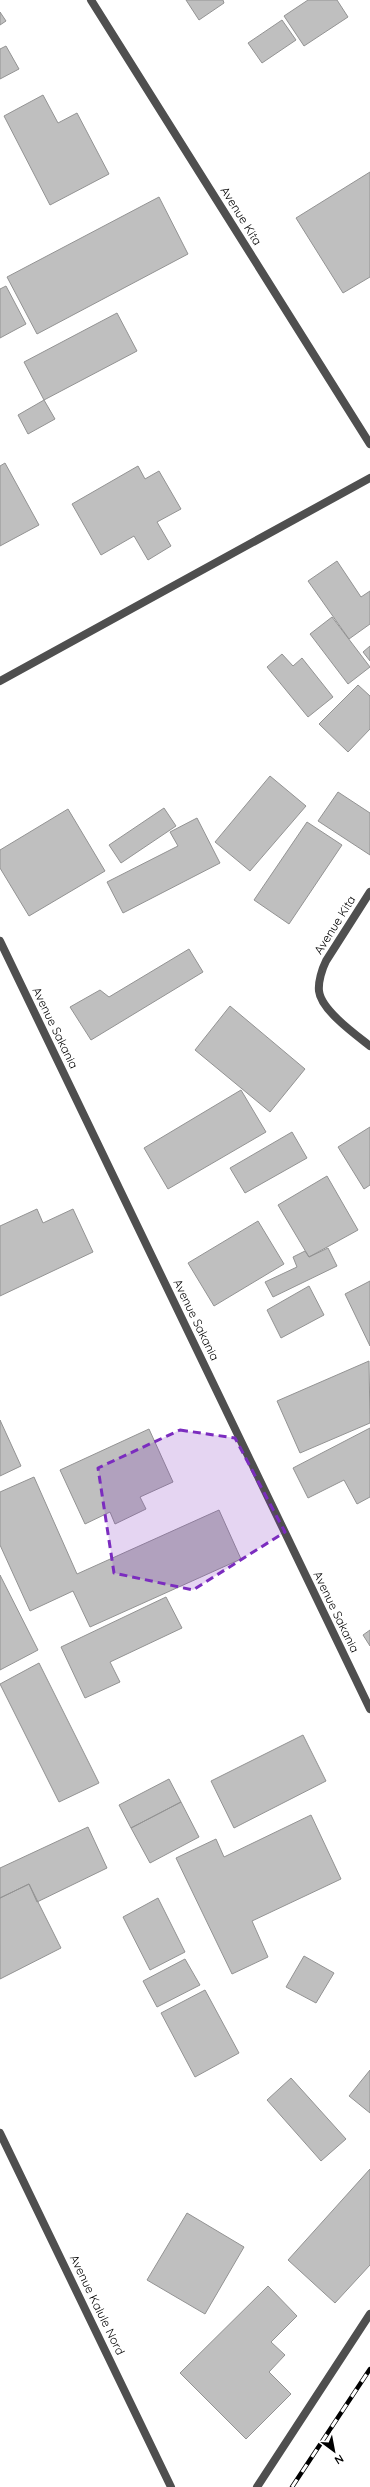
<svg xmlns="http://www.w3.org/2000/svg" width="370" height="2487" viewBox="0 0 370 2487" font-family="Quicksand,sans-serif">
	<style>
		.building { fill: #bfbfbf; stroke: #939393 }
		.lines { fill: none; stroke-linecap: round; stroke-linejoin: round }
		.minor { stroke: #4f4f4f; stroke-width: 8 }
		.rail-casing { stroke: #000; stroke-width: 4.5 }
		.rail { stroke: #fff; stroke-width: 3; stroke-dasharray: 9; stroke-linecap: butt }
		.marked { fill: #7b2cbf; fill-opacity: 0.2; stroke: #7b2cbf; stroke-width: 3; stroke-dasharray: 8 5; stroke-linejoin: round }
		.labels { text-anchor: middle; stroke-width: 3; stroke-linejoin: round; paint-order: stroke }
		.street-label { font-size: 12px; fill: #000; stroke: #fff }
	</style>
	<rect width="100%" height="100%" fill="#fff"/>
	<path class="building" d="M186,0H223L224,3L199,20Z
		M308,0H337L348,17L304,46L284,16Z
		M0,12L6,21L0,25Z
		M282,20L296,40L262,63L248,43Z
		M6,46L19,69L0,79V49Z
		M43,95L58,123L77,113L109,174L50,205L4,116Z
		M370,172V277L343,293L296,218Z
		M159,197L188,254L37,334L7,277Z
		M6,286L26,324L0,338V289Z
		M117,313L137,351L44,400L24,362Z
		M44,400L55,419L28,434L18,415Z
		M5,463L39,525L0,546V466Z
		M138,466L145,479L159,471L181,509L157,522L171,546L148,560L134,536L101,555L72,504Z
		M337,561L361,597L370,591V624L349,639L308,581Z
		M332,617L370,667L348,684L310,634Z
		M370,646V661L363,652Z
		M282,654L293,666L302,658L333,697L308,717L267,667Z
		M358,685L370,696V729L348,752L319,724Z
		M270,776L306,806L250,871L215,842Z
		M338,792L370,813V855L318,821Z
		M164,808L176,826L121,863L109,845Z
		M68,809L105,871L29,916L0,868V850Z
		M197,818L220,863L123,913L107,882L178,846L170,832Z
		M307,822L342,845L289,924L254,900Z
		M189,949L203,972L91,1040L70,1007L100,990L109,997Z
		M230,1006L305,1069L270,1112L195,1050Z
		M241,1090L266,1132L168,1189L144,1148Z
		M370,1127V1185L364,1189L338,1147Z
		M292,1132L307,1158L245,1193L230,1168Z
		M327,1176L358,1230L309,1257L278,1205Z
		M37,1209L43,1223L73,1209L93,1252L0,1296V1226Z
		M258,1221L284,1264L214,1306L188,1263Z
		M328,1248L337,1266L273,1297L265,1282L297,1267L293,1257L305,1251L309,1257Z
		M370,1281V1346L345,1294Z
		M309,1286L324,1315L281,1338L267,1310Z
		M369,1361L370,1423L300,1453L277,1401Z
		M0,1420L21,1466L0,1476Z
		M370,1428V1497L357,1504L344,1480L308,1498L293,1468Z
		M149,1429L173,1482L140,1497L146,1509L115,1524L110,1512L85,1524L60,1470Z
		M34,1477L77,1574L219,1510L241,1559L90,1627L73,1591L30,1611L0,1545V1492Z
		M0,1575L38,1650L0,1670Z
		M166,1597L182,1628L110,1662L120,1682L85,1698L61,1647Z
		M370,1630V1646L363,1635Z
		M39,1663L99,1783L59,1802L0,1684Z
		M303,1735L326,1781L234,1828L211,1781Z
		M169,1779L181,1802L131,1828L119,1805Z
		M181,1802L199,1837L150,1863L131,1828Z
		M311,1815L341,1879L252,1921L268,1957L232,1974L176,1858L216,1839L224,1857Z
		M88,1827L107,1868L37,1902L29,1884L0,1898V1868Z
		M29,1884L61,1948L0,1979V1898Z
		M158,1898L185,1952L150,1970L123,1917Z
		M304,1956L334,1973L316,2003L286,1987Z
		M185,1959L200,1985L157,2007L143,1981Z
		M205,1990L239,2053L195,2077L161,2013Z
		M370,2070V2113L349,2096Z
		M291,2078L346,2139L321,2161L267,2100Z
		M370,2169V2265L335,2303L288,2260Z
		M187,2213L244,2247L205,2314L147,2280Z
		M268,2286L297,2316L271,2342L285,2355L269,2372L291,2394L246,2439L180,2373Z"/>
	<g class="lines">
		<path class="minor" d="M91,0L370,444
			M0,681L370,478
			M370,892L326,961C322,969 318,982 319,991C321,1010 356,1035 370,1046
			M0,941L370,1709
			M0,2133L171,2487
			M257,2487L370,2314"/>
		<defs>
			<path id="rail" d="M292,2487L370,2369"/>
		</defs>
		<use href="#rail" class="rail-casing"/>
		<use href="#rail" class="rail"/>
	</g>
	<path class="marked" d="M180,1430L235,1438L285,1532L193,1590L114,1573L98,1468Z"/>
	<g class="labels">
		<g class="street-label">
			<text transform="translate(241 216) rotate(58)" y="4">Avenue Kita</text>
			<text transform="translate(335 925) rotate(-58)" y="4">Avenue Kita</text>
			<text transform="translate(55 1028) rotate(64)" y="4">Avenue Sakania</text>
			<text transform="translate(196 1320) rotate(64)" y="4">Avenue Sakania</text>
			<text transform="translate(336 1612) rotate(64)" y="4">Avenue Sakania</text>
			<text transform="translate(97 2305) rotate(64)" y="4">Avenue Kalule Nord</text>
		</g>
	</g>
	<g transform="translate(334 2451) rotate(148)" stroke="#ffffff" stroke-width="3" paint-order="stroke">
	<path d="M0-3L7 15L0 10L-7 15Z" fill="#000000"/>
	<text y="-6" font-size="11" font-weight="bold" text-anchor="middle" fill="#000000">N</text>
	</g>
</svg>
